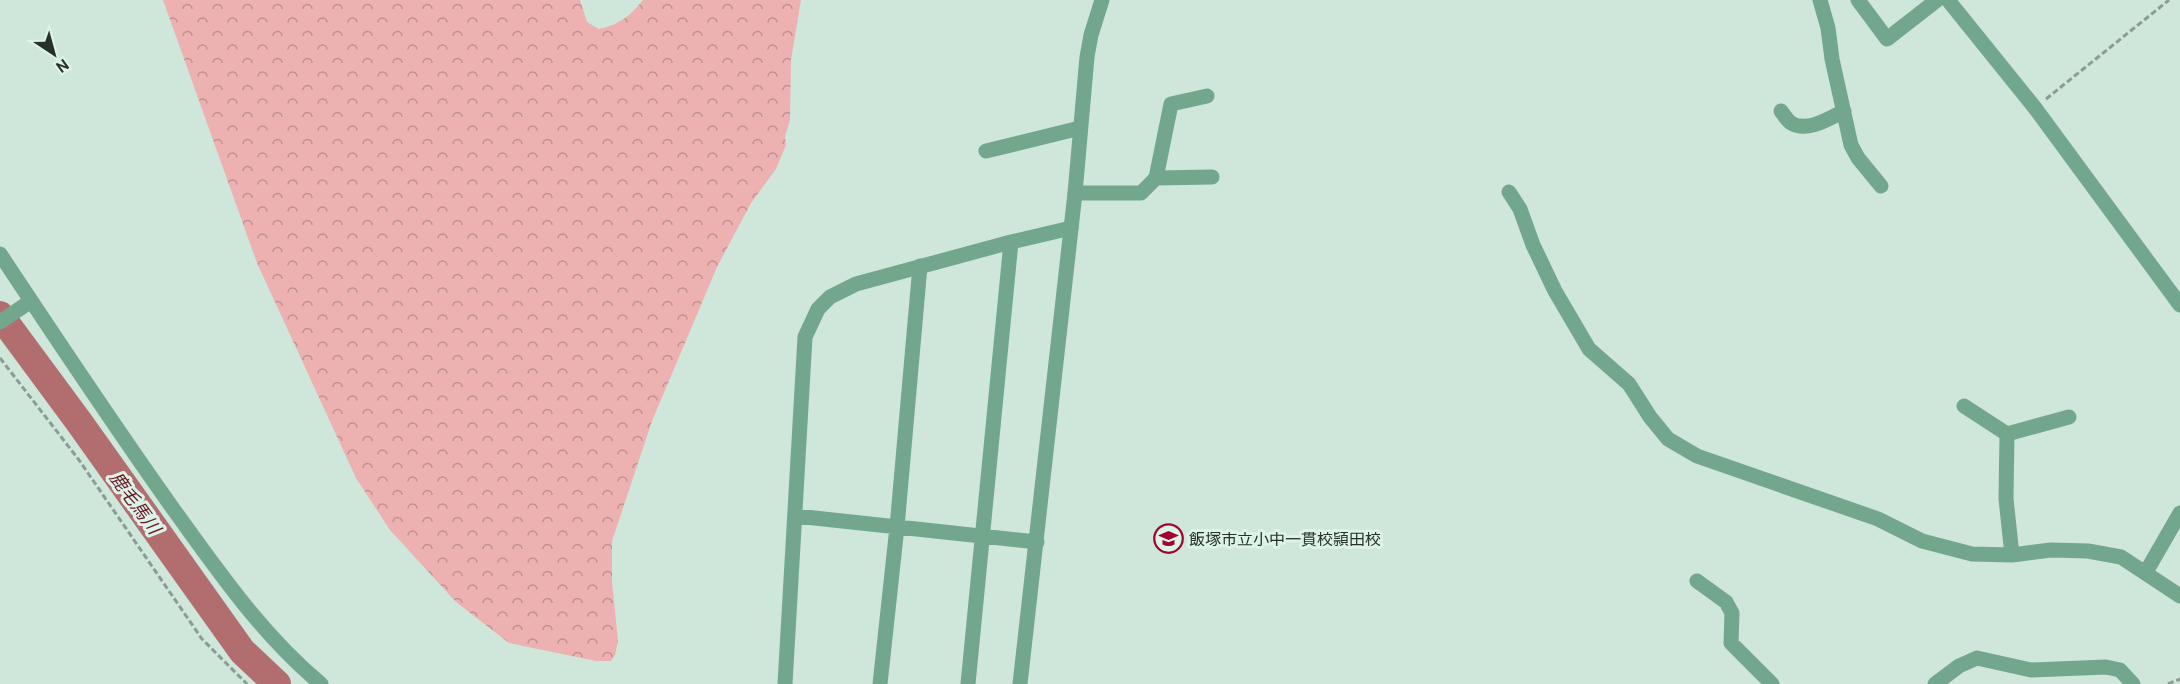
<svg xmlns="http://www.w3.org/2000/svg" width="2180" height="684" viewBox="0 0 2180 684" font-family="Cabin,'Noto Sans JP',sans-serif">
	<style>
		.forest { fill: url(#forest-crowns) }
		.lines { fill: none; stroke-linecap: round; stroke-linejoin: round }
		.river { stroke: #b26d6e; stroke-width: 28 }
		.path { stroke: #8b9c93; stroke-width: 3; stroke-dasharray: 6 3; stroke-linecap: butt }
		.minor { stroke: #72a78d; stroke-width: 15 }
		.tertiary { stroke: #72a78d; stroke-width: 15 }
		.labels { text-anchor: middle; stroke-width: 6; stroke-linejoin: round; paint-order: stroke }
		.poi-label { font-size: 16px; fill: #27302b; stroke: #dcf3e7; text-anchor: start }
		.water-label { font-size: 18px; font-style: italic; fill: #6a1320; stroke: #dcf3e7 }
	</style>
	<defs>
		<pattern id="forest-crowns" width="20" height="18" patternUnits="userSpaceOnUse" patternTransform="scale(1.5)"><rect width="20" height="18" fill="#edb1b1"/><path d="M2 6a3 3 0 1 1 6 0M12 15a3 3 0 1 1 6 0" fill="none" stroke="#c09090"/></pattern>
	</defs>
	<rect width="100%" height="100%" fill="#cfe6da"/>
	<path class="forest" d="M163,0H580L587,22L599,29C619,25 630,16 643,0H801L791,60L790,120L785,136L786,145L776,169L751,203L717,267L652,421L612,541V582L618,641L615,655L611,661H596L509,643L456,602L390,530L356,478L257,263Z"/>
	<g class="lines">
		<path class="river" d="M0,315L79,422L242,651L277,684"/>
		<path class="path" d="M2046,99L2169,0
			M0,358L79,460L202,639L247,684
			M2168,684L2180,679"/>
		<path class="minor" d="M1820,0L1828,28L1832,59L1851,145L1858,158L1881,186
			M1858,0L1887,39L1937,0
			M1781,111C1784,115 1787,120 1791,123C1807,133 1830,118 1844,111
			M986,151L1080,128
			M1156,178L1212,177
			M1509,192L1520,209L1533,245L1555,291L1589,349L1629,384L1650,417L1668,439L1697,456L1878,519L1922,541L1972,554L2012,555L2051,550L2088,551L2121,557L2180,596
			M1075,193H1141L1156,178L1171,104L1207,96
			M0,322L31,301
			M1964,406L2007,434
			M796,516L1037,542
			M2012,555L2006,499L2007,434L2069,417
			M2146,572L2180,513
			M1697,581L1726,602L1732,613L1731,643L1772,684
			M785,684L805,337L818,309L830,297L856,284L1011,242L1071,228
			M880,684L897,527L920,266
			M968,684L1011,242
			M1935,684L1959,666L1977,658L2031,670L2106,667L2120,670L2133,684"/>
		<path class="tertiary" d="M1948,0L2035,108L2180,305
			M0,254C57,340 114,426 174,510C219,572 262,635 321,684
			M1020,684L1075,193L1087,57L1091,35L1102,0"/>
	</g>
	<defs>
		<symbol id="school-ring" viewBox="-11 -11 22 22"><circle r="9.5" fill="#dcf3e7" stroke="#a3042c" stroke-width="1.5"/><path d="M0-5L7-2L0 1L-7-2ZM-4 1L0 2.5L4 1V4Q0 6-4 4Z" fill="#a3042c"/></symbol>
	</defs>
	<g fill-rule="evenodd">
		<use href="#school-ring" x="1152" y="522" width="33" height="33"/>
	</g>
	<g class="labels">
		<g class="poi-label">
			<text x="1189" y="545">飯塚市立小中一貫校頴田校</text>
		</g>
		<g class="water-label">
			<text transform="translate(135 503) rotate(54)" y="6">鹿毛馬川</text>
		</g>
	</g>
	<g transform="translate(54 54) rotate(144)" stroke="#dcf3e7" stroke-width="4.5" paint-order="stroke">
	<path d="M0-4.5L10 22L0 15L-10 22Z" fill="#27302b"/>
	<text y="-9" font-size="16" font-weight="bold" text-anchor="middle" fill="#27302b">N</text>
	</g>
</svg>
